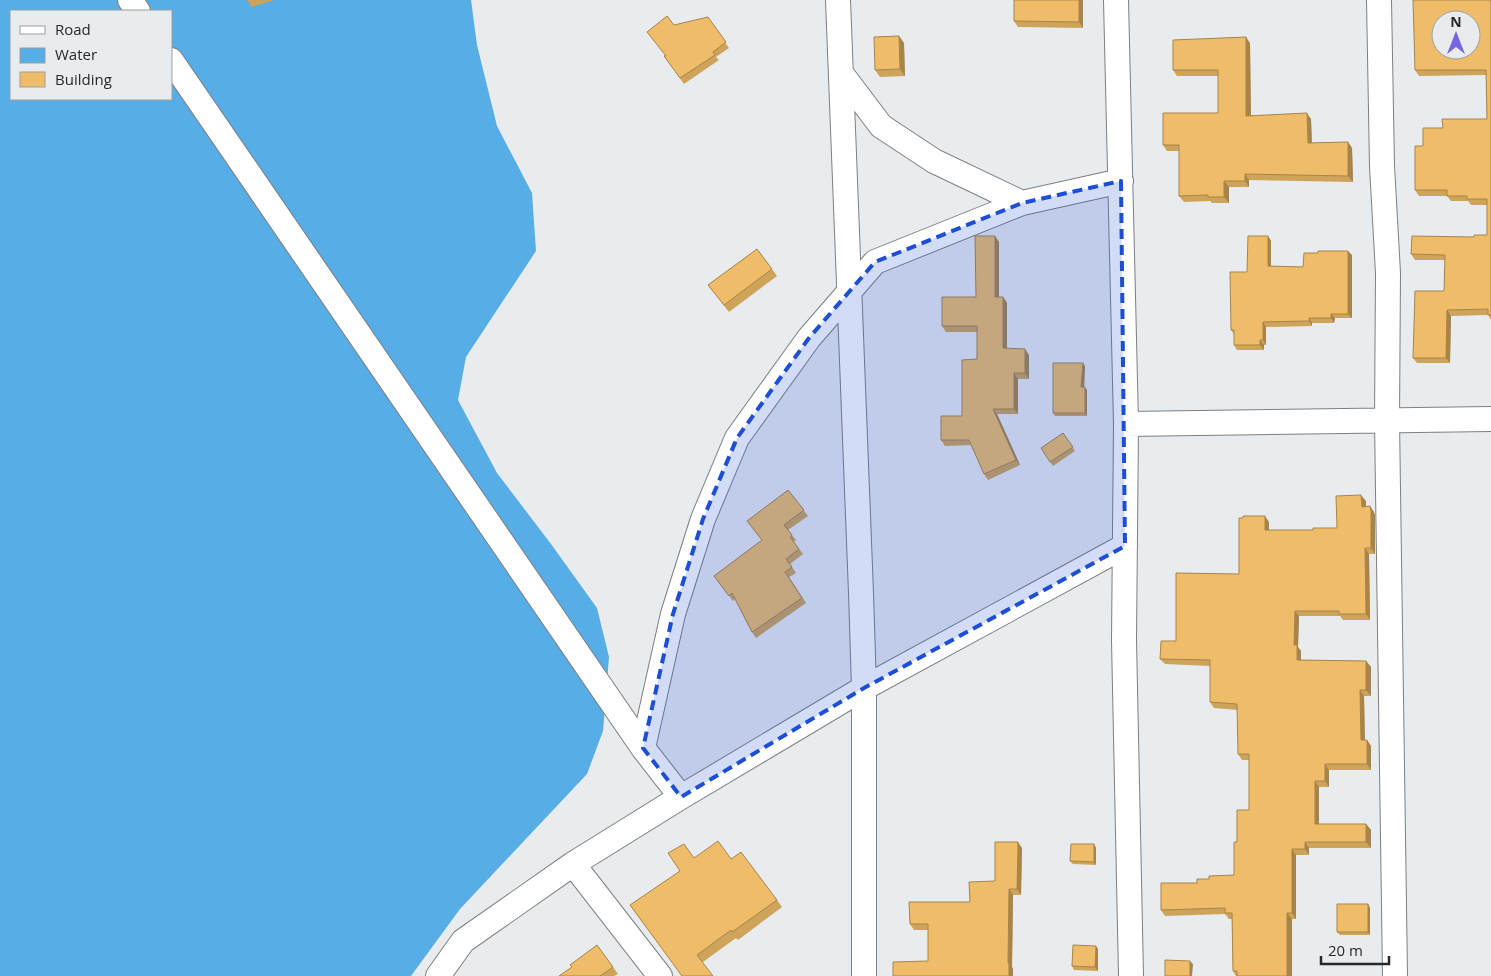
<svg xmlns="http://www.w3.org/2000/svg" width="1491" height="976" viewBox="0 0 1491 976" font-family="'Open Sans',sans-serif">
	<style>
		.water { fill: #57ade5; fill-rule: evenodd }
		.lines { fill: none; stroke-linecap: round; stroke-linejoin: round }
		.street-casing { stroke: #7d7f81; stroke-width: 26 }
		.street { stroke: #fff; stroke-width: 24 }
		.wall { fill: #cea35a }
		.shaded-wall { fill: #a7844a }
		.building { fill: #efbd69; stroke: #a7844a; fill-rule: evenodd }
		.marked { fill: #1d4ed8; fill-opacity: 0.2; stroke: #1d4ed8; stroke-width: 4; stroke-dasharray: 10 6; stroke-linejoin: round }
	</style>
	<rect width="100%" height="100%" fill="#e9ecee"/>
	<path class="water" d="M0,0H471L477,45L497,126L532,193L536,251L466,357L458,400L497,473L551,544L597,608L609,657L603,731L587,774L460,909L411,976H0ZM11,11H171V99H11Z"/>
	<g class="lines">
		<defs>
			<path id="street" d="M130,0L138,11
				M838,0L861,593L864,688V976
				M1116,0L1126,424L1124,640L1131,976
				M1379,0L1382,166L1388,273L1387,420L1395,976
				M171,60L643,748L681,797
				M841,73L881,126L934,161L1022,203
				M1126,424L1491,419
				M643,748L673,614L703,519L737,438L809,338L875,262L1022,203L1121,181
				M573,864L660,976
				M438,976L463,941L573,864L681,797L864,688L1125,546"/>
		</defs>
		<use href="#street" class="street-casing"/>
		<use href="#street" class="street"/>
	</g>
	<path class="wall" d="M247,0H274L252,7Z
		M1083,0V28L1018,27L1014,21Z
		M1491,0V320L1488,315L1451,316L1450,363H1417L1413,358L1444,291L1445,260H1415L1411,254L1474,237L1487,235V205H1471L1468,201H1451L1447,196H1419L1415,190L1423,146L1443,128L1487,119L1486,75L1419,76L1415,70Z
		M708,17L729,48L716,57L719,60L684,84L664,56Z
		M899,36L904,43L905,76L880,77L875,70Z
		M1250,43L1251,115L1311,119L1312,143L1348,142L1352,148L1353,182L1249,180V187H1229V203H1212L1210,201L1184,202L1179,196V151H1167L1163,145L1218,113V76H1177L1173,70Z
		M995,236L999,242V297H1003L1007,303V348L1029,355V379H1018V414H997L1020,465L988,480L984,474L972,445L945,446L941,440L962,416L977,359V332H946L942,326L976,297Z
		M1268,236L1271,241V266L1303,267L1352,255V318H1335L1334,323H1312V326L1266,327V345H1264V350H1237L1234,345V334L1231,330L1247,272Z
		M757,249L777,276L729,312L708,285Z
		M1085,366L1084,387L1087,390V416H1055L1053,413Z
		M1063,433L1075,451L1053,466L1041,448Z
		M788,490L808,516L788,530L796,540L794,542L803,554L790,564L796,573L789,577L806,603L756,638L752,632L735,599L733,601L714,576L761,541Z
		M1366,501V507L1374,512L1375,516V554H1369L1370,620H1343L1340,616H1299L1298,647L1301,651V660L1366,661L1371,667V696H1364L1365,740H1367L1371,746V770H1329V787H1319V824H1366L1371,830V848H1309V855H1296V919H1292V976H1236L1233,971L1232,919H1229L1225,914L1165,916L1161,910L1197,883L1209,879L1234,875L1237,842L1249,810V760H1242L1238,754V710L1214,708L1210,702V666L1165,664L1160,659L1176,641L1239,574L1269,522V530H1313L1337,528Z
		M1094,844L1096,848V865L1073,864L1070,861Z
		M1022,848L1021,895H1013L1012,967L1013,969L928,961V930H914L910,924L970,902L995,881Z
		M694,858L731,859L777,900L782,907L738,940L736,938L703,962L681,976L680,871Z
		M1368,904L1370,908V935H1340L1337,932Z
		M597,945L618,974L614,976H559L572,967Z
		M1098,949V971L1074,970L1072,966Z"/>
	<path class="shaded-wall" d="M1079,0H1083V28L1079,22Z
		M899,36L904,43L905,76L900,69Z
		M1246,37L1250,43L1251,122L1246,116Z
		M1307,113L1311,119L1312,149L1308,143Z
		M1348,142L1352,148L1353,182L1348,176Z
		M1245,174L1249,180V187L1245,181Z
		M1224,181L1229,187V203L1224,197Z
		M995,236L999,242V303L995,297Z
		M1268,236L1271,241V270L1268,266Z
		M1348,251L1352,255V318L1348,314Z
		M1003,297L1007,303V354L1003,348Z
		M1447,310L1451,316L1450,363L1446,358Z
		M1331,314L1335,318L1334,323L1331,318Z
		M1309,318L1312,323V326L1309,321Z
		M1263,322L1266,327V345L1263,340Z
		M1260,340L1264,345V350L1260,345Z
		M1025,349L1029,355V379L1025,373Z
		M1083,363L1085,366L1084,390L1081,387Z
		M1014,373L1018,379V414L1014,409Z
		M1085,387L1087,390V416L1085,413Z
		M993,409L997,414L1020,465L1016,460Z
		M1361,495L1366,501V513L1362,507Z
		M1370,506L1374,512L1375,516V554L1371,548Z
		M1265,516L1269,522V536L1265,530Z
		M1365,548L1369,554L1370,620L1366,614Z
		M1295,611L1299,616L1298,647L1301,651V665L1297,660L1294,645Z
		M1366,661L1371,667V696L1366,690Z
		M1360,690L1364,696L1365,746L1361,740Z
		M1367,740L1371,746V770L1367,764Z
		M1325,764L1329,770V787L1325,781Z
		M1315,781L1319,787V830L1315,824Z
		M1366,824L1371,830V848L1366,842Z
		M1018,842L1022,848L1021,895L1017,889Z
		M1305,842L1309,848V855L1305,849Z
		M1094,844L1096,848V865L1094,862Z
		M1292,849L1296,855V919L1292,913Z
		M1009,889L1013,895L1012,967L1013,969V976H1009L1008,963Z
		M1368,904L1370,908V935L1368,932Z
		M1287,913L1292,919V976H1287Z
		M1096,946L1098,949V971L1095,967Z
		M1190,961L1193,964L1192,976H1190Z"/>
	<path class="building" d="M1014,0H1079V22L1014,21Z
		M1413,0H1491V315H1488V309L1447,310L1446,358H1413L1415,291H1444L1445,255L1411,254L1412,236L1474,237V235H1487V199H1467V196H1447V190H1415V146H1423V128H1443L1442,119H1487L1486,70H1415ZM1441,20H1471V50H1441Z
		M667,16L674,25L708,17L726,42L713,52L715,55L680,78L664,56H666L647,32Z
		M899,36L900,69L875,70L874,37Z
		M1246,37V116L1307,113L1308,143L1348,142V176L1245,174V181H1224V197H1208V195L1179,196V145H1163V113H1218V70H1173V40Z
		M975,236H995V297H1003V348L1025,349V373H1014V409H993L1016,460L984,474L969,440H941V416H962V360L977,359V326H942V297H976Z
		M1248,236H1268V266L1303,267L1304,253H1318V251H1348V314H1331V318H1309V321L1263,322V340H1260V345H1234V330H1231L1230,272H1247Z
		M757,249L772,269L724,305L708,285Z
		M1053,363H1083L1081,387H1085V413H1053Z
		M1063,433L1073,447L1050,462L1041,448Z
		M788,490L804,510L784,525L792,535L790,537L799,549L786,559L792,567L785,572L802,598L752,632L732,593L729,596L714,576L762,540L747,521Z
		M1361,495L1362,507L1370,506L1371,511V548H1365L1366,614H1339V611H1295L1294,645H1297V660L1366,661V690H1360L1361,740H1367V764H1325V781H1315V824H1366V842H1305V849H1292V913H1287V976H1237V971H1233L1232,913H1225V908L1161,910V883H1197V879H1209V876L1234,875V842H1237V810H1249V754H1238L1237,704L1210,702V660L1160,659L1161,641H1176V573L1239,574V518H1243V516H1265V530H1313V528H1337L1336,496Z
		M718,841L731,859L741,852L777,900L732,932L731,930L697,955L713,976H682L630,905L680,871L668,853L684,844L694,858Z
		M995,842H1018L1017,889H1009L1008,963H1009V976H893V962L928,961V924H910L909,902H970L969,882L995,881Z
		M1071,844H1094V862L1070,861Z
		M1337,904H1368V932H1337Z
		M597,945L613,967L600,976H559L572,967L570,965Z
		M1073,945L1096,946L1095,967L1072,966Z
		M1165,960L1190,961V976H1165Z"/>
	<path class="marked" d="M1121,181L1125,546L864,688L681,797L643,748L673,614L703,519L737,438L809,338L875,262L1022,203Z"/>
	<rect x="10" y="10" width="162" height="90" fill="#e9ecee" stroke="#9c9e9f"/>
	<rect x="20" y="26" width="25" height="8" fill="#ffffff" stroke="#9c9e9f"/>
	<text x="55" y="35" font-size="15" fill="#282829">Road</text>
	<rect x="20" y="48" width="25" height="15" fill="#57ade5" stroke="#9c9e9f"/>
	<text x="55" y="60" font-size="15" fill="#282829">Water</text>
	<rect x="20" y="72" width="25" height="15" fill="#efbd69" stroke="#9c9e9f"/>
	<text x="55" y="85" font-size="15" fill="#282829">Building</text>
	<g transform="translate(1456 35)"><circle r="24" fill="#e9ecee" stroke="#9c9e9f"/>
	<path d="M0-4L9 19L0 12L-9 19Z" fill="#7865e0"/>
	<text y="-8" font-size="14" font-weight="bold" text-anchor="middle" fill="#282829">N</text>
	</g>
	<path d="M1321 956v8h68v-8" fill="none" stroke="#282829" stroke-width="2.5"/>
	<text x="1328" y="956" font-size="15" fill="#282829" stroke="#e9ecee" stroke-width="4" paint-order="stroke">20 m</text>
</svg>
